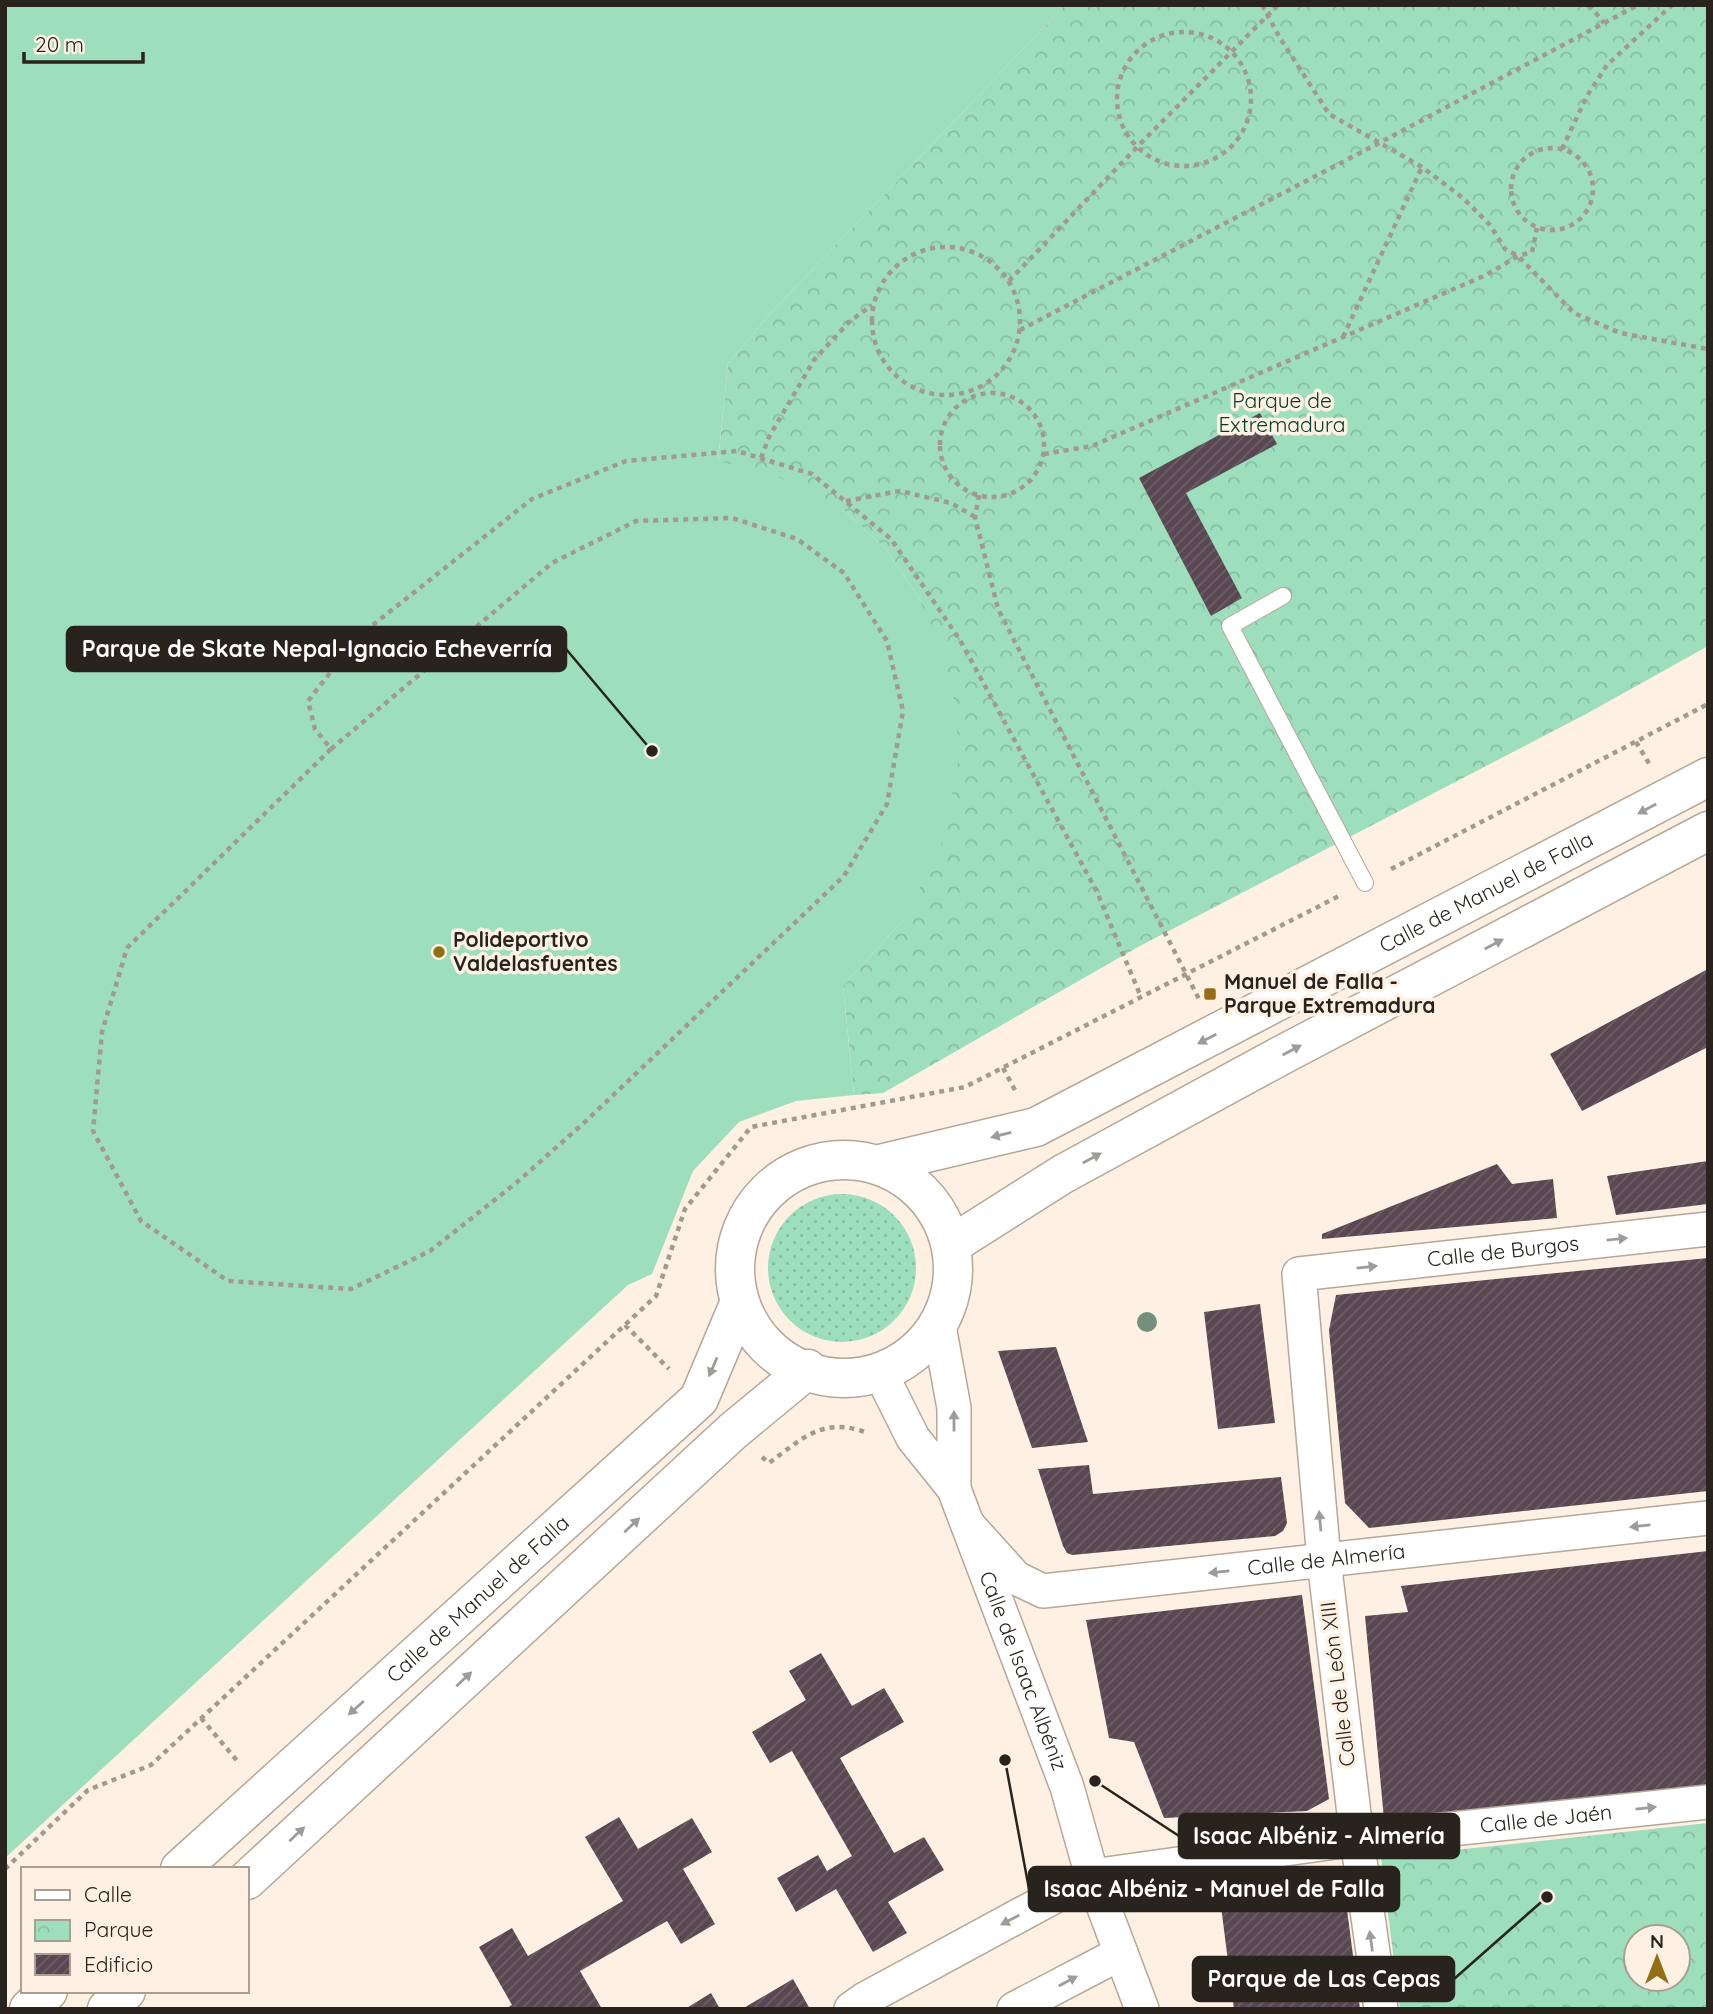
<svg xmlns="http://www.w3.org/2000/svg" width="1713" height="2014" viewBox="0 0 1713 2014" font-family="Quicksand,sans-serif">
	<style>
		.grass { fill: url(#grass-dots) }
		.park { fill: url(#park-crowns); fill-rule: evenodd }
		.pitch { fill: #9ddebd }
		.building { fill: url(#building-hatch) }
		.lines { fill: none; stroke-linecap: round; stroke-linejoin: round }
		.service-casing { stroke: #b6a797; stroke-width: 18 }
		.minor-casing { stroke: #b6a797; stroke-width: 36 }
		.secondary-casing { stroke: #b6a797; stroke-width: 41 }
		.path { stroke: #a3998f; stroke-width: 4.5; stroke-dasharray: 5 5; stroke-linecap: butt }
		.service { stroke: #fff; stroke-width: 16 }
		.minor { stroke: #fff; stroke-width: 33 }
		.secondary { stroke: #fff; stroke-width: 38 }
		.tree { fill: #72907d }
		.oneway { fill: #9e9c99 }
		.poi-dot { fill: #936e16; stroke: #fef1e3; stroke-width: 2.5 }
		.labels { text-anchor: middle; stroke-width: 7; stroke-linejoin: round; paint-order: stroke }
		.park-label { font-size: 21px; fill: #004029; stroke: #fef1e3 }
		.street-label { font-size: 21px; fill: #28231d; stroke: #fef1e3 }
		.poi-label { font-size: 21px; font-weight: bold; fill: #28231d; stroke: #fef1e3; text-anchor: start }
		.leader { fill: none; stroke: #28231d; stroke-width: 2.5 }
		.callout-dot { fill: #28231d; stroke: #fef1e3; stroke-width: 2.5 }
		.callout { fill: #28231d; stroke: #28231d; stroke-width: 2.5 }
		.callout-label { font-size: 23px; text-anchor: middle; font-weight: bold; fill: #fff }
	</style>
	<defs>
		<pattern id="grass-dots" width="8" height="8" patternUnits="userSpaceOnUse" patternTransform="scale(1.75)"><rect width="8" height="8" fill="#9ddebd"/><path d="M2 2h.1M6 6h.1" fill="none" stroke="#87bea2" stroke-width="1.8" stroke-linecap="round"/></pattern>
		<pattern id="park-crowns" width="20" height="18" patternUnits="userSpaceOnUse" patternTransform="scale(1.75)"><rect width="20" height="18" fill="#9ddebd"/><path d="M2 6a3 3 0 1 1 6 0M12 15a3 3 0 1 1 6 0" fill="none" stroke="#87bea2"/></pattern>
		<pattern id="building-hatch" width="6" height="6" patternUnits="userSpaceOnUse" patternTransform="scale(1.75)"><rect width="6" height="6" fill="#594852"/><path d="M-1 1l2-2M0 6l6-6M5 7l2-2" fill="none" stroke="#6d5f67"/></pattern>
	</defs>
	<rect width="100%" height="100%" fill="#fef1e3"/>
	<path class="grass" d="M768 1268a74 74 0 1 1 148 0a74 74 0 1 1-148 0Z"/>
	<path class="park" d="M1065,5H1708V646L1588,713L1138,947L883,1093L854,1095L843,986L904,919L956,719V709L919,598L886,549L842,509L718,462L728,363L770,314Z
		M1708,1823V2009H1400L1381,1858ZM1636,1937H1678V1979H1636Z"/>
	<path class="pitch" d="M5,5H1065L770,314L728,363L718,461L775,475L842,509L886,549L919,598L941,646L956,709L958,766L941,846L904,919L843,986L854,1095L796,1101L739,1122L693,1171L652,1274L628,1285L5,1858Z
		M1708,1871V1969L1699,1872Z"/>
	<path class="building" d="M1260,413L1277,444L1186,493L1242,598L1211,616L1139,478Z
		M1708,969V1047L1582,1111L1550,1054Z
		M1708,1161V1204L1616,1215L1607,1176Z
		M1497,1164L1512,1184L1553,1179L1557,1218L1322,1239V1234Z
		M1708,1258V1491L1369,1528L1345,1503L1329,1330L1336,1295Z
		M1260,1304L1275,1423L1218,1429L1204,1312Z
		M1056,1347L1088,1442L1032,1448L998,1351Z
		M1089,1465L1093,1494L1281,1477L1287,1523L1283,1531L1275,1536L1072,1555L1067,1553L1063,1546L1038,1469Z
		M1708,1551V1786L1384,1819L1365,1616L1408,1612L1401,1586Z
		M1302,1595L1329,1799L1307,1811L1164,1818L1134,1742L1109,1738L1086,1620Z
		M821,1653L852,1706L884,1688L904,1722L840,1758L894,1853L924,1837L944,1870L888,1902L907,1933L873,1952L836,1889L796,1912L777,1878L818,1855L827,1871L852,1856L792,1751L770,1763L752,1732L806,1700L789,1671Z
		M619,1817L638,1849L692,1818L712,1852L683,1869L715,1924L681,1944L667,1921L580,1971L602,2009H505L512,2005L479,1947L512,1928L528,1956L623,1901L585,1837Z
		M1343,1879L1360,2009H1234L1220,1898Z
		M793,1979L810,2009H742Z
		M711,1993L720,2009H685Z"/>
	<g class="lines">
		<defs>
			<path id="service" d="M1283,596L1230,626L1365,883"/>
			<g id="minor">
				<path id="s1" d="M939,1326L954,1408V1489L1067,1787L1092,1876L1142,2009"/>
				<path d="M881,1374L913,1438L954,1489"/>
				<path id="s2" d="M969,1526L1016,1578L1043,1591L1708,1518"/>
				<path id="s3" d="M851,2009L865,1999L1092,1876L1357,1839L1708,1802"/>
				<path d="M1014,2009L1121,1953"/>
				<path id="s4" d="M1381,2009L1357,1839L1324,1560L1299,1274L1708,1229"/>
			</g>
			<g id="secondary">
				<circle cx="844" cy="1269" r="109"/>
				<path id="s5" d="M880,1164L1036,1127L1708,777"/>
				<path d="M951,1245L1063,1174L1282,1055L1708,831"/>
				<path id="s6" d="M180,1869L699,1399L739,1304"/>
				<path d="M247,1880L733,1431L808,1369"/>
				<path d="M29,2009L48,1991"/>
				<path d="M107,2009L126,1991"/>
			</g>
		</defs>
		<use href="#service" class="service-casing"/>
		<use href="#minor" class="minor-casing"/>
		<use href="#secondary" class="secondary-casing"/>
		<path class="path" d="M1262,5L1280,38L1329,114L1422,167L1463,198L1490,225L1505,249L1518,256L1574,313L1620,333L1708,349
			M1589,5L1604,23
			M1117 99a67 67 0 1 1 134 0a67 67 0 1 1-134 0Z
			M1511 189a41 41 0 1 1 82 0a41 41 0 1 1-82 0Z
			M1562,149L1587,96L1607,65L1672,5
			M872 321a74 74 0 1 1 148 0a74 74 0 1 1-148 0Z
			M1009,281L1137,147L1278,5
			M1020,330L1381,142L1638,5
			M1343,337L1422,167
			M940 445a52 52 0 1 1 104 0a52 52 0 1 1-104 0Z
			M1044,454L1092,446L1486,275L1518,256L1532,252L1537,228
			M761,458L769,437L814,360L849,322L872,305
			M979,495L975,517L998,609L1199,999
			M846,501L900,491L951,503L975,517
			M1636,742L1650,765
			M331,749L552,563L636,521L732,518L797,539L844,573L887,641L903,711L887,804L844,876L586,1121L516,1183L430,1251L351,1289L228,1281L141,1221L93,1131L102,1032L127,948L331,749L315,729L308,701L359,636L532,499L626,461L737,451L812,474L891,539L960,640L1097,892L1141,997
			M1391,869L1708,704
			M1003,1068L1016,1092
			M625,1325L669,1369
			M762,1457L769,1463C803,1438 823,1416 868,1433
			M201,1718L239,1763
			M5,1869L88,1790L151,1765L656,1296L685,1209L751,1127L965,1087L1339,896"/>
		<use href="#service" class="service"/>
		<use href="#minor" class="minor"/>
		<use href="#secondary" class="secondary"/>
	</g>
	<circle class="tree" cx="1147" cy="1322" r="10"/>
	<defs><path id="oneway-solid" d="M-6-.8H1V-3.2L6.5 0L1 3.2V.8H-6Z" transform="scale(1.75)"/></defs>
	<g class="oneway">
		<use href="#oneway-solid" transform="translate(1647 809) rotate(152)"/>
		<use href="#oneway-solid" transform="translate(1494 944) rotate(-28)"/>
		<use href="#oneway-solid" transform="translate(1207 1039) rotate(153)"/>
		<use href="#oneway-solid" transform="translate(1292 1050) rotate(-28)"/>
		<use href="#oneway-solid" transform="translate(1001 1135) rotate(166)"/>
		<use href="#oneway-solid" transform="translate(1092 1158) rotate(-28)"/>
		<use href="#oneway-solid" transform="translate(1617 1239) rotate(-6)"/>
		<use href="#oneway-solid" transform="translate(1367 1267) rotate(-6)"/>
		<use href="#oneway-solid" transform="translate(713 1367) rotate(113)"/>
		<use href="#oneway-solid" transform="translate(954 1421) rotate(-90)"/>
		<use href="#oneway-solid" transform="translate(1320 1521) rotate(-95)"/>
		<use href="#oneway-solid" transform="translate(632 1525) rotate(-43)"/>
		<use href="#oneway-solid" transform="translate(1640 1526) rotate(174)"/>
		<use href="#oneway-solid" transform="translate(1219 1572) rotate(174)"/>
		<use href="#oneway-solid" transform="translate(464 1679) rotate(-43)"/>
		<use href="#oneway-solid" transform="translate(356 1708) rotate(138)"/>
		<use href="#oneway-solid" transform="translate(1646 1808) rotate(-6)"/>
		<use href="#oneway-solid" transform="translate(297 1834) rotate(-43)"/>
		<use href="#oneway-solid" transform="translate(1010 1920) rotate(152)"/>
		<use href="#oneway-solid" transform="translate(1371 1941) rotate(-98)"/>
		<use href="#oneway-solid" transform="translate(1068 1981) rotate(-28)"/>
	</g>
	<g class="poi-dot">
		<circle cx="439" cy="952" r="7"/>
		<rect x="1203" y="987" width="14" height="14" rx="3.5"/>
	</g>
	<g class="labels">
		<g class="park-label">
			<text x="1282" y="408">Parque de<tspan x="1282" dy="24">Extremadura</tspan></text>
		</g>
		<g class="street-label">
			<text dy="7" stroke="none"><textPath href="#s5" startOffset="668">Calle de Manuel de Falla</textPath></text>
			<text dy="7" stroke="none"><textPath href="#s4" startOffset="945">Calle de Burgos</textPath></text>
			<text dy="7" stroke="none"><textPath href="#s2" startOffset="385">Calle de Almería</textPath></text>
			<text dy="7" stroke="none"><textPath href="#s6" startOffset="402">Calle de Manuel de Falla</textPath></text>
			<text dy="7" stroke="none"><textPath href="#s1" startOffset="359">Calle de Isaac Albéniz</textPath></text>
			<text transform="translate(1338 1684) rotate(-97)" y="7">Calle de León XIII</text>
			<text dy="7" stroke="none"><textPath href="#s3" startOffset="733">Calle de Jaén</textPath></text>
		</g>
		<g class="poi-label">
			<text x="453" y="947">Polideportivo<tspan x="453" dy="24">Valdelasfuentes</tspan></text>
			<text x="1224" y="989">Manuel de Falla -<tspan x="1224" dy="24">Parque Extremadura</tspan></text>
		</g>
	</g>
	<path class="leader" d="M652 751L566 649M1095 1781L1179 1836M1005 1760L1029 1889M1547 1897L1454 1979"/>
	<g class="callout-dot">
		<circle cx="652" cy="751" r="7"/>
		<circle cx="1095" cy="1781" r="7"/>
		<circle cx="1005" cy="1760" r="7"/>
		<circle cx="1547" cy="1897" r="7"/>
	</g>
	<g class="callout">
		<rect x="67" y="627" width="499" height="44" rx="7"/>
		<rect x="1179" y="1814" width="280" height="44" rx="7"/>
		<rect x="1029" y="1867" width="370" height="44" rx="7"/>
		<rect x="1193" y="1957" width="261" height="44" rx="7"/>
	</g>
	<g class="callout-label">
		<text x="317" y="657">Parque de Skate Nepal-Ignacio Echeverría</text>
		<text x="1319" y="1844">Isaac Albéniz - Almería</text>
		<text x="1214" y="1897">Isaac Albéniz - Manuel de Falla</text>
		<text x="1324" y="1987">Parque de Las Cepas</text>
	</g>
	<rect width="1713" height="2014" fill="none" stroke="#28231d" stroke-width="14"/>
	<rect x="21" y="1867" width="228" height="126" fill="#fef1e3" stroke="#a89f94" stroke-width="2"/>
	<rect x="35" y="1890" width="35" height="10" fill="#ffffff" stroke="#a89f94" stroke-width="2"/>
	<text x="84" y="1902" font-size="21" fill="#28231d">Calle</text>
	<rect x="35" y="1920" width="35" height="21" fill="url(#park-crowns)" stroke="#a89f94" stroke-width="2"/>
	<text x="84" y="1937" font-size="21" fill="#28231d">Parque</text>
	<rect x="35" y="1954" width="35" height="21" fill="url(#building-hatch)" stroke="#a89f94" stroke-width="2"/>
	<text x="84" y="1972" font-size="21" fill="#28231d">Edificio</text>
	<g transform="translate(1657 1958)"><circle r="33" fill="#fef1e3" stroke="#a89f94" stroke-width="2"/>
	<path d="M0-5L12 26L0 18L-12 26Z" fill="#936e16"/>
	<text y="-10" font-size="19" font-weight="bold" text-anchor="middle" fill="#28231d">N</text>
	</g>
	<path d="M24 52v10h119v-10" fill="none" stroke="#28231d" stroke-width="3.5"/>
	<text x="35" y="52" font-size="21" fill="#28231d" stroke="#fef1e3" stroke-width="5" paint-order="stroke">20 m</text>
</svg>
